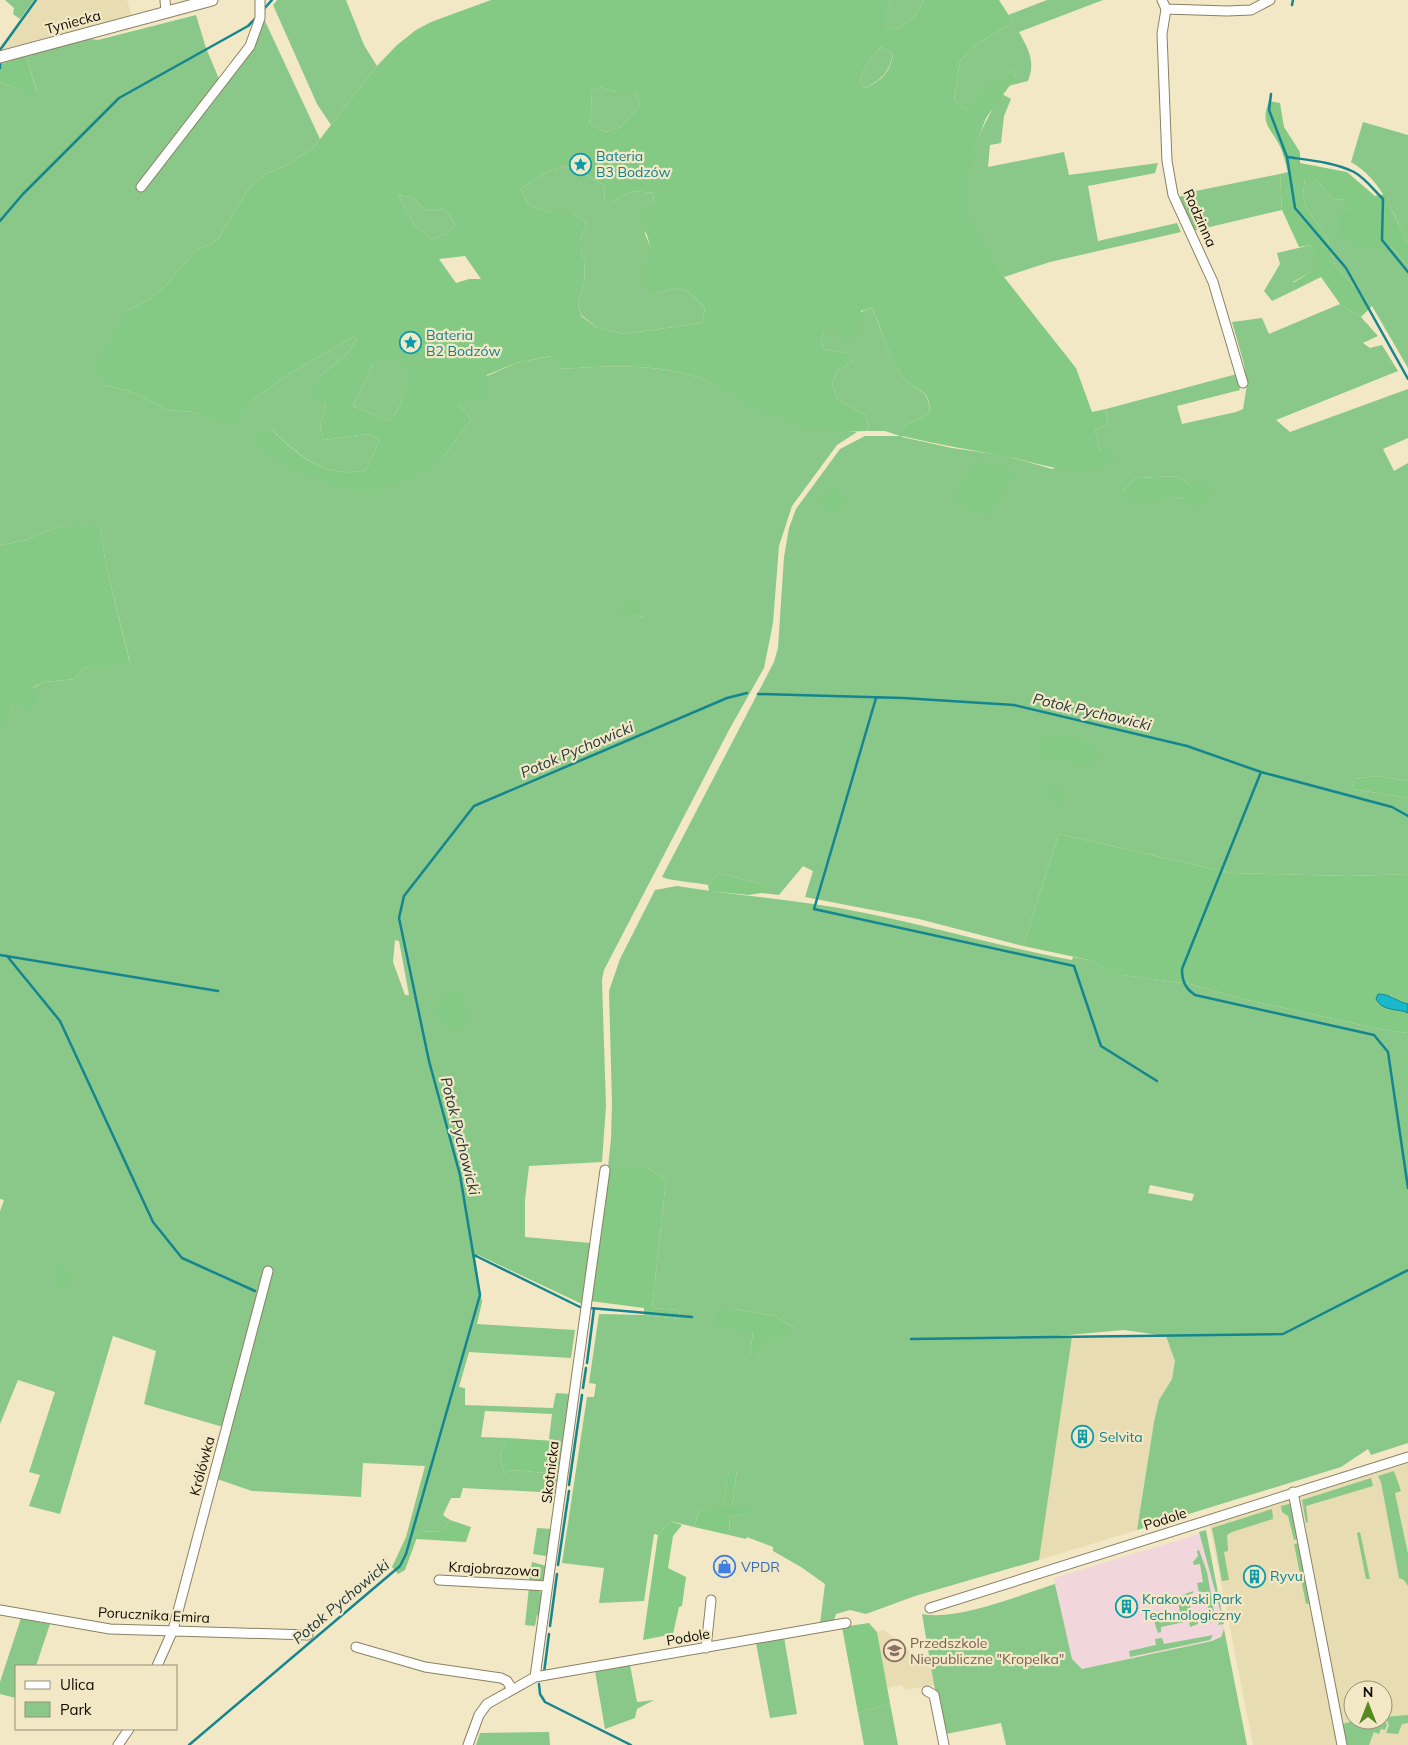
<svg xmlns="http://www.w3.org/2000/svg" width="1408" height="1745" viewBox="0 0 1408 1745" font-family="Mulish,sans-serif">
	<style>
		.built { fill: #e8dcb2; fill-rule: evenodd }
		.industrial { fill: #f1d7dc }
		.green { fill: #89c889; fill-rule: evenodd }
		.forest { fill: #84ca85; fill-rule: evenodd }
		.water { fill: #18b9cb; stroke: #15858f }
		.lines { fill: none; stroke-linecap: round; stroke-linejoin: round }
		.stream { stroke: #15858f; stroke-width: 2.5 }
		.minor-casing { stroke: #8a8162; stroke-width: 11 }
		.tertiary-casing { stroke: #8a8162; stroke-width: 13 }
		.minor { stroke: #fff; stroke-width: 9 }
		.tertiary { stroke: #fff; stroke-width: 11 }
		.labels { text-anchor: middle; stroke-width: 4.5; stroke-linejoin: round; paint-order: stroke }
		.street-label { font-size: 14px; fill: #0e0b02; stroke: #f2e8c6 }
		.culture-label { font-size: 14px; fill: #0d838f; stroke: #f2e8c6; text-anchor: start }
		.shop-label { font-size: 14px; fill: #366cbe; stroke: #f2e8c6; text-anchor: start }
		.education-label { font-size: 14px; fill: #785e54; stroke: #f2e8c6; text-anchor: start }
		.water-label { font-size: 15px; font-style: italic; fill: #233a3e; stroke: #f2e8c6 }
	</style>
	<rect width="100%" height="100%" fill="#f2e8c6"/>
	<path class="built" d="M37,0H127L131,15L4,49V46Z
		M1166,1335L1175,1361L1172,1379L1159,1400L1154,1422L1137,1530L1039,1560L1072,1338Z
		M1408,1460V1745H1253L1209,1522ZM1353,1690H1383V1720H1353Z
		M884,1630L931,1669L934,1685L905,1690L902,1685L887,1688L877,1632Z"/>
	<path class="industrial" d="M1202,1533L1224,1618V1629L1221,1637L1212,1641L1082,1669L1072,1660L1054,1578Z"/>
	<path class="green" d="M5,0H34L20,19L13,14L14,8Z
		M277,0H346L364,45L377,66L331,125L317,104L273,5Z
		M890,0H924L915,16L899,29L883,26Z
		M1047,0H1103L1019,32C1028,49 1036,61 1028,81L1008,86L1016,77L1013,71L990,84L965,110L954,100L960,61L974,46L1013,22L1008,15Z
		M196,15L206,48L219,79L229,73L264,19L320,139L313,148L285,166L265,174L247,191L218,239L210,245L197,249L167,284L151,298L126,312L106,385L138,394L167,410L193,412L232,426L255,398L286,376L354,336L357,340L345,356L320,376L326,403L320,427L324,440L367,434L380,440L366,470C322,480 298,453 267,426L323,481L444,456L471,419L459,404L487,376L516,363L552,356L558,369C602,366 651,363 694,376C722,385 746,403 772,415C799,427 828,429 857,432L837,445L792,506L779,546L773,623L764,668L729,730L604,970L602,980L606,1106L602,1162L529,1166L525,1200V1237L591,1243L582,1304L478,1255L475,1258L482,1302L477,1324L575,1330L571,1358L469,1352L459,1387L465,1388V1405L553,1408L556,1393L572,1394L558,1493L463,1488L460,1498H451L443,1515L450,1520L442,1531L419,1532L405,1570L398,1574L392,1567L406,1537L425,1466L363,1463L361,1497L252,1491L217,1479L223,1427L144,1404L156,1351L113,1336L60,1514L29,1506L40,1475L29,1472L55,1392L18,1380L0,1424V1211L4,1200L0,1199V723H8L13,701L40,700L32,688L44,682L76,679L82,668L130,662L106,566L100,525L57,527L23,541L0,545V82L17,89L37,91L26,56L90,39L98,40ZM635,597L644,618L636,615H622ZM395,940L399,941L409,995H405L393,962ZM485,1411L552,1414L549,1439L555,1441C550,1455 554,1460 546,1473L512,1470L504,1473L500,1455L508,1438L481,1437Z
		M881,47L893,54C889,73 881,80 865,88L860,80L867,63Z
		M600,87L617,92H634L641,104L621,127L605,132L589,123L592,108L591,92Z
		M1002,94L1011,99L1004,116L1001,143L990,145L988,167L1064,152L1069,175L1158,163L1155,173L1088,186L1098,241L1177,223L1181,232L1050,262L1004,277C995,262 971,228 967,214C956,178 983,122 1002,94Z
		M1363,122L1408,135V243C1393,213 1382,180 1351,162Z
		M565,166L587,175L605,186L604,203H610L633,191L654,193L653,204L645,234L652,250L654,295C682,284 685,287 705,308L702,323L624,334L598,328L581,315L578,304L584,283L585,261L580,249V240L587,223L572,213H551L529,205L521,189L546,172Z
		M1280,174L1282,210L1193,231L1177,198L1191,192Z
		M1305,179H1315L1333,199L1347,200L1348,212L1391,247L1408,266V368L1372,306L1335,265L1327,238L1306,207L1303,194Z
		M398,195L412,197L426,211L445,209L455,224L447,234L432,239L414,225Z
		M1311,245L1319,267L1293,282L1295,290L1272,301L1264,291L1280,264L1277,253Z
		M1340,304L1361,317L1378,336L1363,343L1370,348L1382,345L1398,371L1276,420L1290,432L1408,389V438L1383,449L1394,471L1408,463V781L1377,776L1354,779L1353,789L1408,798V874L1349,876L1231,873L1059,834L1023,946L919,919L805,897L813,871L803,866L779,895L761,893V884L719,873L708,885C700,883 665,880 662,877L774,662L778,648L784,557L789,528L796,509L840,449L865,436H900L885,431H866L869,426L864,414L838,400L832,384L836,372L853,361L848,353L825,350L821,342L824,333C842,327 854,312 872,308C880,326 892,362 902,376C913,391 932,388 929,414L902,427V437L952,448L1007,456L1052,469L1100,451L1095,430L1108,425L1106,409L1237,374L1240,390L1177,406L1182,424L1236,412L1243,409L1247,385L1244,364L1232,322L1262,318L1269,334ZM1177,476L1189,484L1188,500L1176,497L1143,502L1121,493L1136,478Z
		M384,356L409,367L401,404L390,421L353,406L372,366Z
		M677,886C739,896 802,900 865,913C934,927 1002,947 1072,960L1073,957L1089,960L1123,975L1190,984L1243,999L1379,1029L1408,1033V1443L1371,1455L1368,1449L1341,1467L1137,1530L1154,1422L1159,1400L1172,1379L1175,1361L1166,1336L1124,1330L1057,1336L1072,1337L1039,1560L915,1596L866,1614L850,1610L836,1614L834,1620L820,1624L825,1584L801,1567L773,1551V1547L747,1537L746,1539L729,1535L730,1517L752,1513V1507H732L737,1470L729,1471L723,1508L699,1511L694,1527L670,1521L658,1535L654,1534L644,1601L599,1603L604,1568L562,1563L587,1397H594L596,1384L589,1383L599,1314L644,1315L680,1319L679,1310L652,1308L666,1180L646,1167H608L611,1139L612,1102L609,991L620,959L655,890ZM1150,1185L1194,1194L1192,1201L1148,1193ZM734,1309L775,1316L793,1327L787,1334L761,1342L758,1356H750L753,1332Z
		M1394,1471L1401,1491L1395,1493L1408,1554V1586L1404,1580L1399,1578L1381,1482L1378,1476Z
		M1371,1478L1373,1486L1306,1506L1308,1522L1306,1523L1302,1500Z
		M1289,1504L1291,1505L1298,1539L1294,1540L1288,1516L1282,1512L1281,1506Z
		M1272,1509L1273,1519L1232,1532L1227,1535L1228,1551L1224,1552L1229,1580L1222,1581L1212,1528Z
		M537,1528L553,1529L550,1553L546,1556L533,1554Z
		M1206,1530L1224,1624L1218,1625L1221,1613L1199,1532Z
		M1360,1532L1370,1579H1366L1357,1533Z
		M1299,1543L1310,1603L1306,1604L1294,1544Z
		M1199,1550L1207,1572L1215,1617L1211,1623L1204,1618L1210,1617L1205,1592H1199L1197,1583L1203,1582L1200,1564L1194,1565L1193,1562L1198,1556L1197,1551Z
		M532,1562L547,1566L544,1578L541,1582L529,1581Z
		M1055,1584L1072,1659L1082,1669L1212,1641L1221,1637L1224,1629L1247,1745H1006L1001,1723L946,1734L934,1685L922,1614C958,1621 1020,1595 1055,1584Z
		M529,1587L537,1588L542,1594L540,1616L537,1615L535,1626L525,1625Z
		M1193,1591V1593L1188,1595L1193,1620L1198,1619V1624L1190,1627L1189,1621L1161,1627V1632L1158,1633L1154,1621L1180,1612L1177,1597Z
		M21,1618L50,1624L36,1666H16V1698L0,1694V1682Z
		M1213,1635L1210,1640L1130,1657L1129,1651L1156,1645L1155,1639L1162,1638L1164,1644Z
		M784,1637L797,1714L770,1718L756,1643Z
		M630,1665L637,1702L654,1700L637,1709L635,1718L605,1729L595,1671Z
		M890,1703L898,1745H864L858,1713Z
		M1408,1715V1723L1402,1724L1398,1734L1386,1733L1389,1725L1385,1717Z
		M1384,1717L1387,1725L1385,1730L1381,1729L1379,1734L1374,1732L1369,1745H1347L1343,1724L1356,1720H1383Z
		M549,1732L550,1745H476L480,1733Z"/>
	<path class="forest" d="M491,0H890L884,26L899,29L915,16L924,0H999L1013,22L974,46L960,61L954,100L965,110L990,83L1013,71L1016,77L986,118L975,147L967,179V214L1004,277L1076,368L1092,412L1106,409L1108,425L1095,430L1100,451L1109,448L1116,460C1081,483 1041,462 1004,456C970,450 936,444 902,436V427L929,414C933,388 913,391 902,376C891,361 881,327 872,308L861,311L858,337L844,340L835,330L824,333L821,342L825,350L849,353L853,361L836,372L832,384L838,400L864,414L869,426L866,431C836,433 801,428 773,416C746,404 722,385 694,376C652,363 602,366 558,369L551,356L516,363L487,375V396L477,403L468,397L459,404L471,419L444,456L415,477L379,489L353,490L323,481L287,466L254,442L253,436L267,426C297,453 322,480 366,470L380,440L367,434L324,440L320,427L326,403L315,401L311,395L320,376L345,356L357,340L354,336L286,376L255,398L232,427L193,412L167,410L138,394L106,385L95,367L126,312L151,298L167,284L197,249L210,245L218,239L247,191L265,174L285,166L313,148L377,66L397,45L416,30L431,22ZM881,47L893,54C890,73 881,81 865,88L860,80L867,63ZM600,87L617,92H634L641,104L621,127L605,132L589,123L592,108L591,92ZM565,166L587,175L605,186L604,203H610L633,191L654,193L653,204L641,214C644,231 653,246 652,262L642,272L647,291L654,295C682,284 685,287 705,308L702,323L624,334L598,328L581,316L578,304L584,283L585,261L580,249V240L587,223L572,213H551L529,205L521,189L546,172ZM398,195L412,197L426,211L445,209L455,224L447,234L432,239L414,225ZM465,256L481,279H469L456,283L439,259ZM384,357L408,367L401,404L390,421L353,406L372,366Z
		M26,56L37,92L29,98L17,89L0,82V64Z
		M1269,101L1280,103L1284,127L1300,152V163L1347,172L1375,196L1384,194L1408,243V266L1391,247C1370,253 1355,245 1339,234L1338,213L1348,211L1346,200L1333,199L1315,179H1305L1303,194L1306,207L1327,238L1335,265L1372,306L1361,317L1340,304L1321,277L1295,290L1293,283L1318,267L1311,245L1299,247L1282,210L1280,174L1288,172C1285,162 1283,150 1277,141C1268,125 1261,123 1269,101Z
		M975,460L1005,467L1015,475L988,517L953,499Z
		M1177,476L1189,484L1212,487L1206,505L1195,507C1176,488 1164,504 1143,502C1136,501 1127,496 1120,494L1136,478Z
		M833,485L846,501L835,514L819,502Z
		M100,524L106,566L130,663L82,668L76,679L44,682L33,687L40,700L31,709L13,702L8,724L0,723V545L23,541L57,527Z
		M635,597L645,618L636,615H621L620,610Z
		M1067,735L1100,750L1097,766L1038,756L1040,738Z
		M1377,776L1408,781V798L1353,789L1354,779Z
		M1052,787L1066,792L1062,803H1053L1050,793Z
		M1059,834L1231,873L1349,876L1408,874V1004L1400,1002L1390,995L1401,1010L1408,1013V1033L1379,1029L1243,999L1190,984L1122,975L1089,960L1023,946Z
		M719,873L761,884V893L749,895L709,891L708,885Z
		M452,989L461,993L470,1021L453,1031L437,1017L436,1007Z
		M608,1167H646L666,1180L652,1308L679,1310L680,1319L644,1315V1308L590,1301Z
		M57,1264L72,1273V1281L59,1287L53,1275Z
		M734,1309L775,1316L793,1327L788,1334L762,1342L758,1356H750L753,1332L713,1327L715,1311Z
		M508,1438L555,1441L556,1447L552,1450L553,1462L546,1473L512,1470L504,1473L500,1455Z
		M729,1470H737L732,1507H753V1513L730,1517L729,1535L694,1527L699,1511L723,1507Z
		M450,1520L471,1527L466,1542L416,1539L419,1532L442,1531Z
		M670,1521L682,1525L673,1536L668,1568L686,1577L682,1606L679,1607L673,1634L643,1640L658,1535Z
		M869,1623L877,1632L890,1703L858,1713L842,1627Z"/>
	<path class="water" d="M1378,994C1391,994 1397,1002 1408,1004V1013C1397,1008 1383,1012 1376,999Z"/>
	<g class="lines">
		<path class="stream" d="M1292,5L1293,0
			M263,10L272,0
			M0,50L36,0
			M0,68V63
			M1271,94L1269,110L1287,157L1295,208L1346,268L1408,379
			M1287,157C1308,160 1334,162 1354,172C1365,178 1374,190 1383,199L1382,240L1408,272
			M0,221L23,194L119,98L248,26L256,18
			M758,694L903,698L1014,705L1187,746L1261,772L1392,807L1408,816
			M876,698L814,909L1074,966L1101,1046L1157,1081
			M1261,772L1182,969C1182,981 1185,988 1195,995L1374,1035L1388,1052L1408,1188
			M0,955L218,991
			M7,956L60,1021L153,1222L182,1258L255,1291
			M474,1255L580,1307
			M590,1308L692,1317
			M911,1339L1283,1334L1408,1270
			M587,1363L594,1309
			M583,1388L586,1368
			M569,1485L582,1395
			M558,1565L569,1491
			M550,1626L557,1574
			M544,1673L549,1634
			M539,1684L540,1694L545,1702L631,1745
			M189,1745L400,1566L406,1554L480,1295L460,1175L429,1061L399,918L404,896L474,806L727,698L747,693"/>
		<defs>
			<path id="minor" d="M165,0L166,12
				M1162,0L1166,9L1162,34L1167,161L1173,195L1213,282L1243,383
				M1166,9L1227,11L1251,10L1270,0
				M141,187L250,46L260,18V0
				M1293,1492L1342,1745
				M439,1580L547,1586
				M930,1608L1408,1457
				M0,1610L110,1629L308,1635
				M356,1647L425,1667L501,1678L507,1681L512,1689
				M706,1648L711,1600
				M157,1666L173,1630L268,1271
				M535,1677L846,1623
				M927,1691L934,1695L944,1745
				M118,1745L129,1729
				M468,1745L479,1715L487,1704L535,1677L605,1170"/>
			<path id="tertiary" d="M0,57L212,0"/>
		</defs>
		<use href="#minor" class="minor-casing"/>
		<use href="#tertiary" class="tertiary-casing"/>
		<use href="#minor" class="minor"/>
		<use href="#tertiary" class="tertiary"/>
	</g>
	<defs>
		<symbol id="sight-ring" viewBox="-11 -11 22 22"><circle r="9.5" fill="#f2e8c6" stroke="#0f9aa8" stroke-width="1.5"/><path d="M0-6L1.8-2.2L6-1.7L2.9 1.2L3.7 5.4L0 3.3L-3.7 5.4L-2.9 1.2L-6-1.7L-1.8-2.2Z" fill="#0f9aa8"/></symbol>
		<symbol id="building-ring" viewBox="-11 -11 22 22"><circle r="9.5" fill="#f2e8c6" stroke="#0f9aa8" stroke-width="1.5"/><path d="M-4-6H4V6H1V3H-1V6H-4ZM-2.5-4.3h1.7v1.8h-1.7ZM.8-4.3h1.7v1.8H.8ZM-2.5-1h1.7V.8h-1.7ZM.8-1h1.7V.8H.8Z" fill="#0f9aa8"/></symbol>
		<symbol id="shop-ring" viewBox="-11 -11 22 22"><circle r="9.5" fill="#f2e8c6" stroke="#3f7fe0" stroke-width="1.5"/><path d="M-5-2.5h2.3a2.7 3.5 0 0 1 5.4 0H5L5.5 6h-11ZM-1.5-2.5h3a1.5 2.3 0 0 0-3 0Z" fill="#3f7fe0"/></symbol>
		<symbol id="school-ring" viewBox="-11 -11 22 22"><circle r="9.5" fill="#f2e8c6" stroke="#8d6e63" stroke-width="1.5"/><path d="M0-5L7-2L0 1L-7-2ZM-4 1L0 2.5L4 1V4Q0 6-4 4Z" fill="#8d6e63"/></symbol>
	</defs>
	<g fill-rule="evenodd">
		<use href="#sight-ring" x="568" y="152" width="25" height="25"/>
		<use href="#sight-ring" x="398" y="330" width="25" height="25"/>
		<use href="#building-ring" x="1070" y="1424" width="25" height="25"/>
		<use href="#shop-ring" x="712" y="1554" width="25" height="25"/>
		<use href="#building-ring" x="1242" y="1564" width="25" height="25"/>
		<use href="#building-ring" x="1114" y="1594" width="25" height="25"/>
		<use href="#school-ring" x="882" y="1638" width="25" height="25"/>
	</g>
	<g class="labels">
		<g class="street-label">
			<text transform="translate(73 22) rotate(-15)" y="5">Tyniecka</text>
			<text transform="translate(1200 218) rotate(66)" y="5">Rodzinna</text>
			<text transform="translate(202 1466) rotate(-75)" y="5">Królówka</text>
			<text transform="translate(550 1472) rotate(-83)" y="5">Skotnicka</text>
			<text transform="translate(1165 1519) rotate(-18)" y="5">Podole</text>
			<text transform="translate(494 1569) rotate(3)" y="5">Krajobrazowa</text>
			<text transform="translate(154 1615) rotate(3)" y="5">Porucznika Emira</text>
			<text transform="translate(688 1637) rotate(-10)" y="5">Podole</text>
		</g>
		<g class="culture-label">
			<text x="596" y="161">Bateria<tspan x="596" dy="16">B3 Bodzów</tspan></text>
			<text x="426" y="340">Bateria<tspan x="426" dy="16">B2 Bodzów</tspan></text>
			<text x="1099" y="1442">Selvita</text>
			<text x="1270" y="1581">Ryvu</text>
			<text x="1142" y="1604">Krakowski Park<tspan x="1142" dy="16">Technologiczny</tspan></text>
		</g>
		<g class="shop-label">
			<text x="741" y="1572">VPDR</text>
		</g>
		<g class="education-label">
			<text x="910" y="1648">Przedszkole<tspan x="910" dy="16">Niepubliczne "Kropelka"</tspan></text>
		</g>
		<g class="water-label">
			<text transform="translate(1092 712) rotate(13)" y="5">Potok Pychowicki</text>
			<text transform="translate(577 750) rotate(-23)" y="5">Potok Pychowicki</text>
			<text transform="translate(460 1136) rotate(76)" y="5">Potok Pychowicki</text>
			<text transform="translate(341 1602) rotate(-40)" y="5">Potok Pychowicki</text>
		</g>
	</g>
	<rect x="15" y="1665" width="162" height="65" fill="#f2e8c6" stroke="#979078"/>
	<rect x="25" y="1681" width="25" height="8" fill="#ffffff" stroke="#979078"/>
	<text x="60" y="1690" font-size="15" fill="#0e0b02">Ulica</text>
	<rect x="25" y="1702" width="25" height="15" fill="#89c889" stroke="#979078"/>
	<text x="60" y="1715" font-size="15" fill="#0e0b02">Park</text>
	<g transform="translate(1368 1705)"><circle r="24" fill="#f2e8c6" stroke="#979078"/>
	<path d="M0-4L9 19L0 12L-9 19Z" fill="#568920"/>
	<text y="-8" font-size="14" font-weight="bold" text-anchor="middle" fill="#0e0b02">N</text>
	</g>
</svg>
